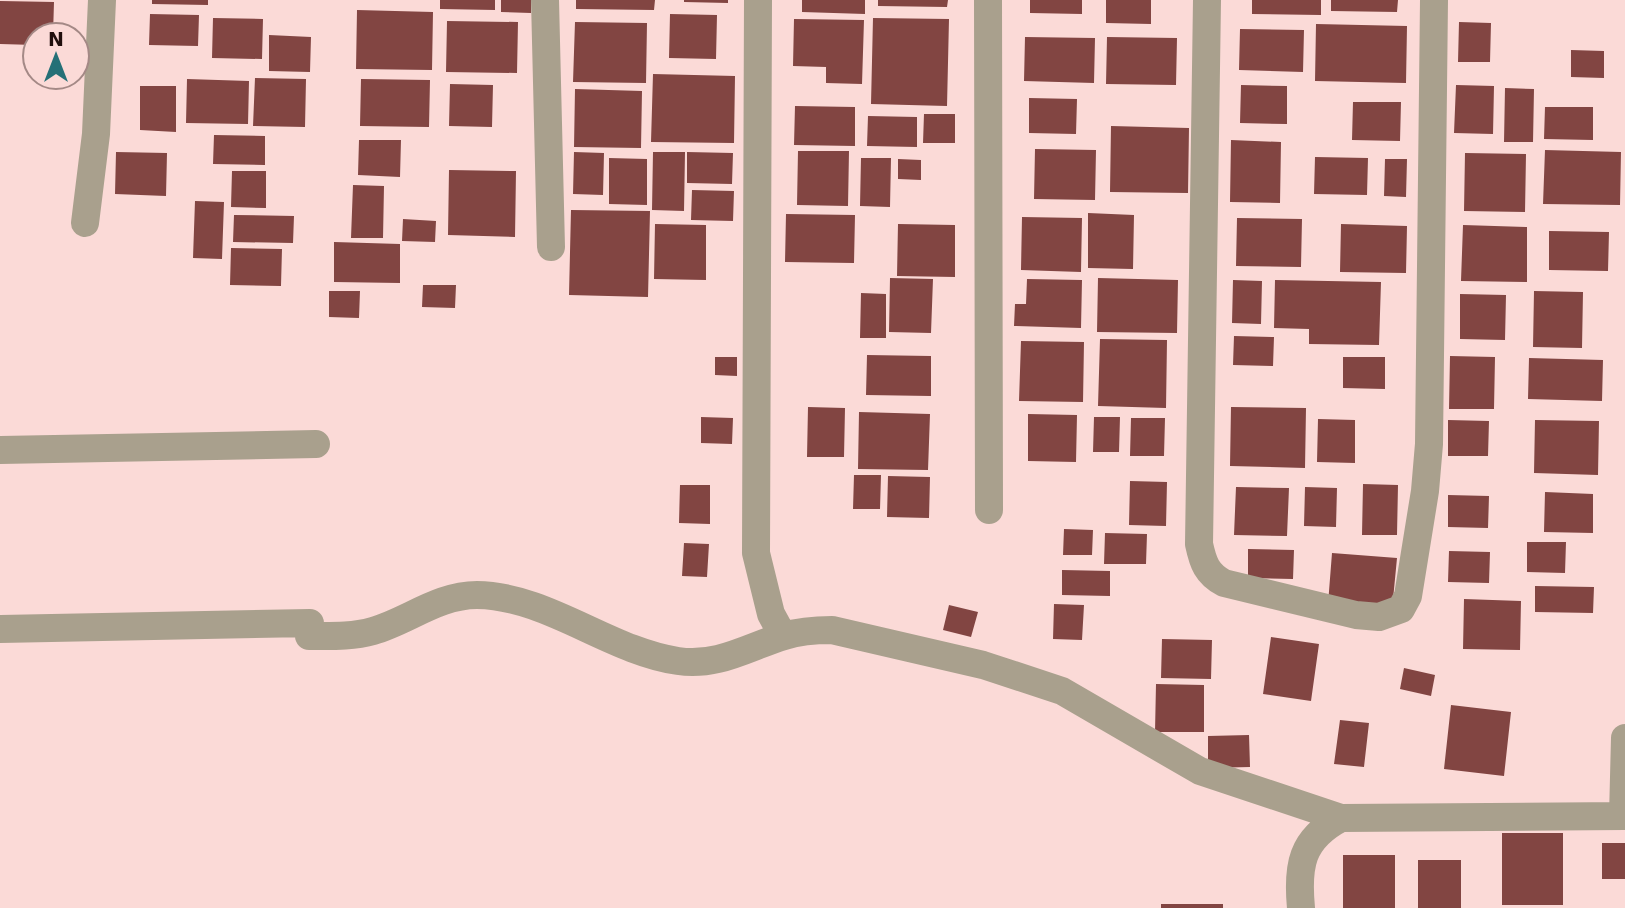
<svg xmlns="http://www.w3.org/2000/svg" width="1625" height="908" viewBox="0 0 1625 908" font-family="'DejaVu Sans',sans-serif">
	<style>
		.building { fill: #824542 }
		.lines { fill: none; stroke-linecap: round; stroke-linejoin: round }
		.street { stroke: #a9a08d; stroke-width: 28 }
	</style>
	<rect width="100%" height="100%" fill="#fbdad7"/>
	<path class="building" d="M152,0H208V5L152,4Z
		M440,0H495V10L440,9Z
		M501,0H531V13L501,12Z
		M576,0H655L654,10L576,9Z
		M684,0H728V3L684,2Z
		M802,0H865V14L802,12Z
		M878,0H948L947,7L878,6Z
		M1030,0H1082V14L1030,13Z
		M1106,0H1151V24L1106,23Z
		M1252,0H1321V15L1252,14Z
		M1331,0H1398L1397,12L1331,11Z
		M0,1L54,2L53,35H35V45L0,44Z
		M357,10L433,12L432,70L356,69Z
		M150,14L199,15L198,46L149,45Z
		M670,14L717,15L716,59L669,58Z
		M213,18L263,19L262,59L212,58Z
		M873,18L949,19L947,106L871,104Z
		M794,19L864,20L862,84L826,83V67L793,66Z
		M447,21L518,22L517,73L446,72Z
		M575,22L647,23L646,83L573,82Z
		M1459,22L1491,23L1490,62H1458Z
		M1316,24L1407,26L1406,83L1315,81Z
		M1240,29L1304,30L1303,72L1239,70Z
		M269,35L311,37L310,72L269,71Z
		M1025,37L1095,38L1094,83L1024,81Z
		M1107,37L1177,38L1176,85L1106,84Z
		M1571,50L1604,51V78L1571,77Z
		M653,74L735,76L734,143L651,142Z
		M255,78L306,79L305,127L253,126Z
		M187,79L249,81L248,124L186,123Z
		M361,79L430,80L429,127L360,126Z
		M450,84L493,85L492,127L449,126Z
		M1241,85L1287,86V124L1240,123Z
		M1456,85L1494,86L1493,134L1454,133Z
		M140,86H176V132L140,130Z
		M1505,88L1534,89L1533,142H1504Z
		M575,89L642,91L641,148L574,147Z
		M1029,98L1077,99L1076,134L1029,133Z
		M1353,102H1401L1400,141L1352,140Z
		M795,106L855,107V146L794,145Z
		M1545,107H1593V140L1544,139Z
		M924,114H955V143H923Z
		M868,116L917,117V147L867,146Z
		M1111,126L1189,128L1188,193L1110,192Z
		M214,135L265,136V165L213,164Z
		M359,140H401L400,177L358,175Z
		M1231,140L1281,142L1280,203L1230,202Z
		M1035,149L1096,150L1095,200L1034,199Z
		M1545,150L1621,152L1620,205L1543,204Z
		M798,151H849L848,206L797,205Z
		M116,152L167,153L166,196L115,194Z
		M574,152L604,153L603,195L573,194Z
		M653,152H685L684,211L652,210Z
		M687,152L733,153L732,184L687,183Z
		M1465,153L1526,154L1525,212L1464,211Z
		M1315,157L1368,158L1367,195L1314,194Z
		M609,158L647,159V205L609,204Z
		M861,158H891L890,207L860,206Z
		M898,159L921,160V180L898,179Z
		M1385,159H1407L1406,197L1384,196Z
		M449,170L516,171L515,237L448,235Z
		M232,171H266V208L231,207Z
		M353,185L384,186L383,238H351Z
		M692,190L734,191L733,221L691,220Z
		M195,201L224,202L222,259L193,258Z
		M571,210L650,211L648,297L569,295Z
		M1088,213L1134,215L1133,269L1088,268Z
		M786,214L855,215L854,263L785,262Z
		M234,215L294,216L293,243L233,242Z
		M1022,217L1082,218L1081,272L1021,270Z
		M1237,218L1302,219L1301,267L1236,266Z
		M403,219L436,221L435,242L402,241Z
		M655,224L706,225V280L654,279Z
		M898,224L955,225V277L897,276Z
		M1341,224L1407,226L1406,273L1340,272Z
		M1463,225L1527,227V282L1461,281Z
		M1549,231L1609,232L1608,271L1549,270Z
		M334,242L400,244V283L334,282Z
		M231,248L282,249L281,286L230,285Z
		M890,278L933,279L931,333L889,332Z
		M1098,278L1178,280L1177,333L1097,332Z
		M1027,279L1082,280L1081,328L1014,326L1015,304H1026Z
		M1233,280L1262,281L1261,324L1232,323Z
		M1275,280L1381,282L1379,345L1309,344V329L1274,328Z
		M423,285H456L455,308L422,307Z
		M329,291H360L359,318L329,317Z
		M1534,291L1583,292L1582,348L1533,347Z
		M861,293L886,294V338H860Z
		M1460,294L1506,295L1505,340L1460,339Z
		M1234,336L1274,337L1273,366L1233,365Z
		M1100,339L1167,340L1166,408L1098,406Z
		M1021,341L1084,342L1083,402L1019,401Z
		M867,355L931,356V396L866,395Z
		M1450,356L1495,357L1494,409H1449Z
		M715,357H737V376L715,375Z
		M1343,357H1385V389L1343,388Z
		M1529,358L1603,360L1602,401L1528,399Z
		M808,407L845,408L844,457H807Z
		M1231,407L1306,408L1305,468L1230,466Z
		M859,412L930,414L928,470L858,469Z
		M1028,414L1077,415L1076,462L1028,461Z
		M701,417L733,418L732,444L701,443Z
		M1094,417H1120L1119,452H1093Z
		M1131,418H1165L1164,456H1130Z
		M1318,419L1355,420V463L1317,462Z
		M1448,420L1489,421L1488,456H1448Z
		M1535,420L1599,421L1598,475L1534,473Z
		M854,475H881L880,509H853Z
		M888,476L930,477L929,518L887,517Z
		M1130,481L1167,482L1166,526L1129,525Z
		M1363,484L1398,485L1397,535H1362Z
		M680,485H710V524L679,523Z
		M1236,487L1289,488L1287,536L1234,535Z
		M1305,487L1337,488L1336,527L1304,526Z
		M1545,492L1593,494V533L1544,532Z
		M1448,495L1489,496L1488,528L1448,527Z
		M1064,529L1093,530L1092,555H1063Z
		M1105,533L1147,534L1146,564H1104Z
		M1527,542H1566L1565,573L1527,572Z
		M684,543L709,544L707,577L682,576Z
		M1248,549L1294,550L1293,579L1248,578Z
		M1449,551L1490,552L1489,583L1448,582Z
		M1332,553L1397,558L1392,610L1328,604Z
		M1062,570L1110,571V596L1062,595Z
		M1535,586L1594,587L1593,613L1535,612Z
		M1464,599L1521,601L1520,650L1463,649Z
		M1054,604L1084,605L1082,640L1053,639Z
		M949,605L978,612L971,637L943,630Z
		M1271,637L1319,644L1311,701L1263,694Z
		M1162,639L1212,640L1211,679L1161,678Z
		M1404,668L1435,675L1431,696L1400,689Z
		M1156,684L1204,685V732H1155Z
		M1451,705L1511,712L1504,776L1444,769Z
		M1340,720L1369,723L1364,767L1334,764Z
		M1249,735L1250,767L1208,768V736Z
		M1502,833H1563V905H1502Z
		M1602,843H1625V879H1602Z
		M1343,855H1395V908H1343Z
		M1418,860H1461V908H1418Z
		M1161,904H1223V908H1161Z"/>
	<g class="lines">
		<path class="street" d="M545,0L551,247
			M758,0L756,553L771,614L783,636
			M988,0L989,510
			M1207,0L1199,544C1203,563 1207,574 1224,583L1356,615L1379,617L1401,609L1408,596L1425,491L1429,444L1434,0
			M85,223L96,134L102,0
			M0,450L316,444
			M0,629L310,623
			M309,636C330,636 352,637 373,631C408,621 438,595 477,595C548,596 609,651 678,661C718,667 748,647 784,636C800,631 815,630 832,630L983,665L1062,691L1200,771L1341,818L1625,816
			M1623,816L1625,738
			M1301,908C1297,866 1301,839 1341,818"/>
	</g>
	<g transform="translate(56 56)"><circle r="33" fill="#fbdad7" stroke="#a48986" stroke-width="2"/>
	<path d="M0-5L12 26L0 18L-12 26Z" fill="#257077"/>
	<text y="-10" font-size="19" font-weight="bold" text-anchor="middle" fill="#210f0d">N</text>
	</g>
</svg>
